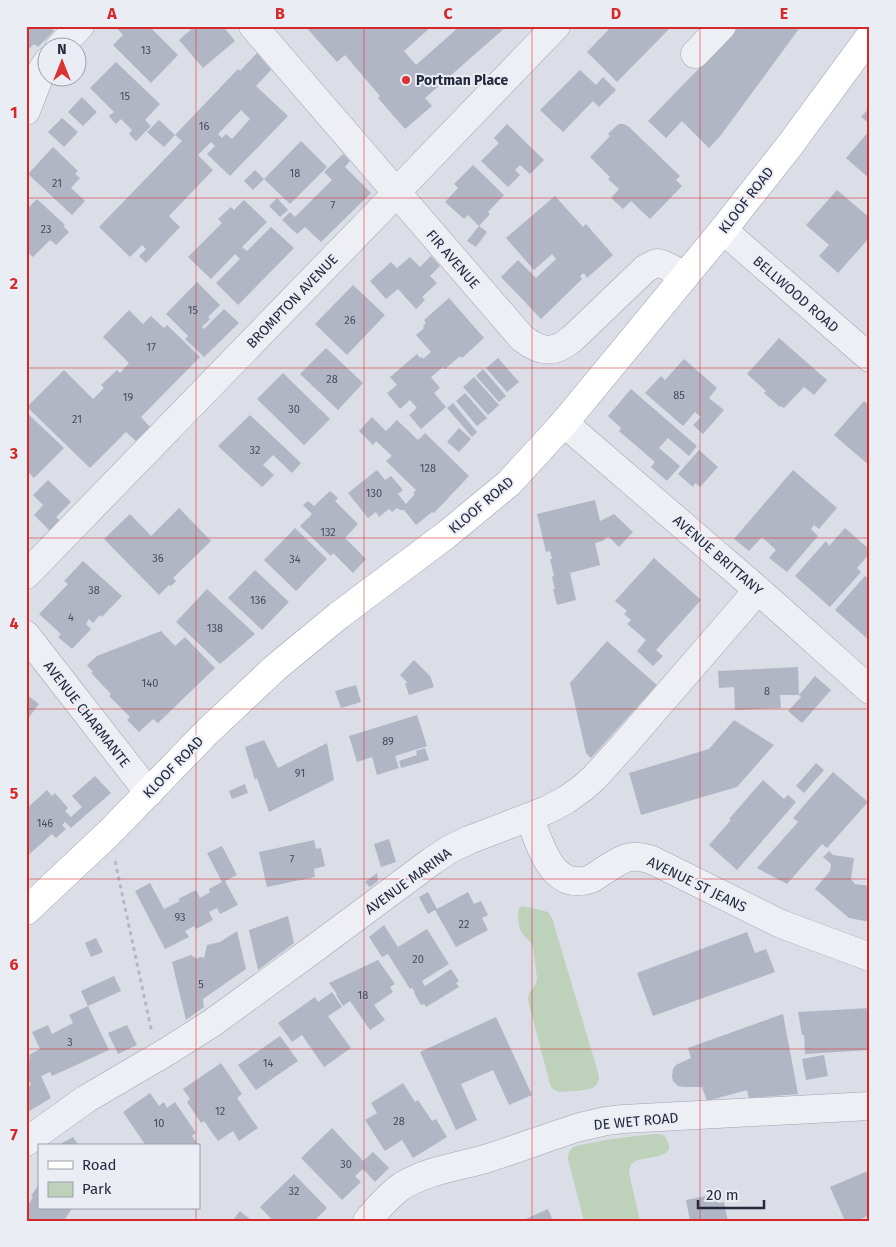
<svg xmlns="http://www.w3.org/2000/svg" width="896" height="1247" viewBox="0 0 896 1247" font-family="'Fira Sans',sans-serif">
	<style>
		.green { fill: #bdd1bb }
		.building { fill: #b1b6c4; fill-rule: evenodd }
		.lines { fill: none; stroke-linecap: round; stroke-linejoin: round }
		.minor-casing { stroke: #a0a3b1; stroke-width: 29 }
		.major-casing { stroke: #999fb3; stroke-width: 29 }
		.path { stroke: #b5b8c2; stroke-width: 3; stroke-dasharray: 4 4; stroke-linecap: butt }
		.minor { stroke: #edeff5; stroke-width: 28 }
		.major { stroke: #fff; stroke-width: 28 }
		.grid { fill: none; stroke: #d62828; stroke-width: 1; stroke-opacity: 0.55 }
		.poi-dot { fill: #d93333; stroke: #eaedf4; stroke-width: 2 }
		.labels { text-anchor: middle; stroke-width: 4; stroke-linejoin: round; paint-order: stroke }
		.number-label { font-size: 11px; fill: #474c60 }
		.poi-label { font-size: 14px; font-weight: bold; fill: #24293e; stroke: #eaedf4; text-anchor: start }
		.street-label { font-size: 14px; fill: #24293e; stroke: #eaedf4 }
		.neatline { fill: none; stroke: #d62828; stroke-width: 2 }
		.grid-label { font-size: 16px; text-anchor: middle; font-weight: bold; fill: #d62828 }
	</style>
	<rect width="100%" height="100%" fill="#dbdde7"/>
	<path class="green" d="M522,906L548,912L552,918L599,1076C599,1081 598,1084 594,1087C588,1091 569,1091 560,1092C555,1091 552,1089 550,1084L528,1000C528,991 536,987 537,979L533,946C530,940 525,938 522,933C518,927 517,914 519,908Z
		M657,1134C662,1135 665,1135 667,1140C678,1160 643,1156 634,1162C630,1165 630,1168 629,1173L640,1221H584L568,1159C568,1154 569,1151 572,1148C577,1145 585,1144 591,1143C613,1138 635,1136 657,1134Z"/>
	<path class="building" d="M26,26H51L50,27L54,31L38,47L34,44L26,52Z
		M115,26H149L178,55L151,83L113,45L123,35Z
		M195,26H223L235,41L203,68L179,40Z
		M305,26H432L404,51L416,65L460,26H507L425,98L432,106L405,129L378,98L380,96L345,55L337,62Z
		M612,26H672L617,82L587,52Z
		M740,26H801L721,135L709,148L682,121L666,138L648,121Z
		M257,53L271,70L256,86L288,116L230,176L207,154L215,146L211,142L198,155L213,170L169,216L180,227L146,263L139,256L146,249L142,245L130,257L99,227L182,141L175,135L238,69L240,71ZM241,110L250,119L232,139L226,134L222,138L218,134Z
		M116,62L160,104L145,120L151,126L136,141L129,134L132,130L121,119L116,124L113,121L109,116L114,112L90,88Z
		M580,70L596,85L603,77L616,90L599,107L593,101L563,132L540,110Z
		M82,97L97,112L83,126L68,112Z
		M870,107V124L861,117Z
		M62,118L78,132L64,147L48,132Z
		M159,120L175,135L164,147L147,132Z
		M507,124L544,160L530,174L520,165L515,170L520,175L508,187L481,161L499,143L494,138Z
		M619,124H624L629,127L680,176L676,180L682,186L650,219L631,201L623,209L611,198L619,189L608,179L610,177L590,157L610,136L608,134L615,127Z
		M870,130V179L846,158Z
		M301,141L327,167L290,204L264,179Z
		M53,147L78,171L75,174L80,178L71,188L85,201L72,215L28,174Z
		M343,154L350,161L345,167L371,193L321,242L305,227L297,234L282,220L290,212L295,217L332,180L324,172Z
		M473,165L504,195L488,212L490,214L479,226L468,215L464,219L445,202L458,188L454,184Z
		M255,170L264,179L253,190L244,181Z
		M837,190L870,218V237L838,273L819,256L829,245L806,225Z
		M555,196L583,227L586,224L613,255L587,278L584,273L580,276L582,279L541,319L501,277L518,260L536,278L556,259L552,254L534,270L506,238Z
		M277,198L288,210L280,217L269,206Z
		M37,199L65,225L63,226L69,232L56,245L50,240L33,257L26,251V208L27,209Z
		M244,200L267,222L242,247L247,251L271,227L294,248L238,305L216,283L240,259L235,254L211,279L188,257L222,223L218,219L231,207L234,210Z
		M479,226L487,232L476,247L467,241Z
		M431,256L440,266L430,276L437,283L422,297L425,300L416,309L398,289L386,299L370,281L391,262L397,268L410,257L420,267Z
		M197,282L220,305L208,317L210,319L202,327L204,329L224,309L239,323L204,357L185,339L188,336L166,314Z
		M353,285L385,315L347,355L315,324Z
		M449,298L484,338L462,358L460,356L445,369L443,367L431,377L440,388L434,393L446,407L421,429L409,415L417,408L410,400L400,409L387,393L397,385L390,377L417,354L420,358L422,357L423,359L431,352L416,335L424,328L423,326L426,323L424,320Z
		M129,310L143,324L151,316L164,328L167,325L200,357L141,417L150,427L136,441L126,432L90,468L27,407L64,370L93,399L104,388L101,385L117,370L120,373L129,363L103,337Z
		M779,338L827,380L814,395L804,387L784,408L781,406L780,407L764,393L766,391L747,374Z
		M326,348L363,383L338,410L300,374Z
		M498,358L519,382L507,392L486,368Z
		M684,359L717,388L709,398L724,410L703,434L693,425L701,417L695,412L683,426L645,393L661,376L665,380Z
		M483,369L506,396L499,402L476,376Z
		M283,373L330,419L304,445L257,399Z
		M474,377L499,405L488,415L463,387Z
		M631,389L697,446L689,456L668,438L659,448L680,466L667,481L651,467L655,462L619,431L621,428L608,416Z
		M465,393L487,418L477,426L456,401Z
		M864,401L870,406V466L834,435Z
		M453,403L477,432L472,437L447,408Z
		M26,412L64,448L34,478L26,470Z
		M250,415L301,463L292,473L273,455L263,465L274,475L262,487L218,446Z
		M372,417L386,431L397,420L418,440L425,433L469,476L434,513L432,512L416,525L404,510H400L397,508L392,512L389,509L379,517L376,512L368,518L348,493L377,470L385,480L391,476L403,490L398,494L406,504L415,494L413,493L416,490L386,461L392,456L376,441L373,445L359,431Z
		M459,428L471,439L459,452L447,442Z
		M699,450L718,467L700,487L695,483L693,487L678,474Z
		M793,470L837,508L819,529L814,525L811,529L818,536L787,572L769,558L776,550L762,537L749,551L734,539Z
		M48,480L71,502L56,517L60,521L50,531L34,515L43,505L33,495Z
		M330,491L338,498L335,501L358,524L345,538L366,559L353,573L333,553L331,556L300,526L312,514L303,505L308,501L314,506Z
		M595,500L600,521L614,514L633,532L619,547L609,537L604,538L605,540L595,543L600,565L570,573L576,600L557,605L553,589H555L552,577L554,576L550,559H552L550,551L546,552L537,514Z
		M179,508L211,541L173,578L176,581L171,586L169,585L159,595L104,539L130,514L151,536Z
		M295,528L327,559L296,591L264,560Z
		M845,528L870,550V553L857,568L861,572L830,607L795,576L826,541L829,546Z
		M654,558L701,600L656,650L663,656L653,666L637,651L646,640L627,624L631,620L624,614L627,611L615,601Z
		M83,561L122,596L102,617L100,615L93,623L89,619L86,624L91,629L72,649L58,637L61,634L39,614L68,584L64,581Z
		M255,570L289,602L262,630L228,598Z
		M865,576L869,580L870,579V641L835,610Z
		M207,589L255,634L220,664L176,622Z
		M161,631L175,646L185,637L215,668L158,723L153,719L139,732L127,720L130,717L109,696L111,694L91,673L93,672L87,665L97,656Z
		M607,641L657,685L591,758L586,753L570,683Z
		M414,660L430,676L434,687L409,695L405,683H408L400,675Z
		M798,667L799,695H780L781,708L735,710L734,687L719,688L718,671Z
		M815,676L831,690L802,723L788,711L801,697L799,695Z
		M356,685L361,702L341,708L335,691Z
		M26,694L39,704L26,721Z
		M417,715L427,746L395,756L399,768L377,775L372,757L357,762L349,736Z
		M734,720L774,745L737,787L641,815L629,773L709,749Z
		M264,740L278,768L327,743L334,780L269,812L257,778L255,780L245,747Z
		M425,748L429,760L401,768L399,761L417,755L416,751Z
		M816,763L824,770L804,793L796,786Z
		M833,772L868,802L827,848L822,844L787,884L757,868L798,822L793,818Z
		M95,776L111,793L71,828L65,822L62,825L66,829L56,838L52,834L26,857V809L47,790L52,796L55,793L68,808L65,811L71,817L82,807L72,796Z
		M763,780L784,799L788,795L796,802L737,870L709,845L731,820L729,819Z
		M245,784L248,793L232,799L229,791Z
		M389,839L396,862L381,867L374,844Z
		M314,840L316,849L321,848L325,866L314,869L315,877L267,887L259,852Z
		M222,846L237,875L225,881L238,905L220,914L217,908L209,912L213,920L196,929L194,926L185,931L189,937L165,949L135,891L150,883L164,909L180,901L178,899L196,890L200,898L210,892L209,889L222,882L207,853Z
		M829,851L833,855L854,858L851,879L855,884L870,886V922L849,918L815,889L830,871L831,864L823,857Z
		M377,873L378,881L370,887L365,882Z
		M428,892L437,909L468,892L474,904L481,901L488,915L482,918L488,930L456,947L435,910L428,914L419,897Z
		M288,916L294,943L258,970L249,930Z
		M384,925L398,947L427,929L449,964L422,981L425,986L451,969L459,981L456,983L459,987L426,1007L424,1004L421,1005L414,993L415,992L412,988L410,989L388,954L382,957L369,937Z
		M237,931L246,969L203,999L204,1007L186,1020L172,962L191,955L197,959L200,957L204,958L207,945L220,942Z
		M747,932L755,953L766,949L775,972L653,1016L637,973Z
		M96,938L103,952L91,957L85,943Z
		M378,960L395,984L390,987L393,992L374,1005L385,1020L370,1030L350,1001L343,1006L336,995L337,994L329,983Z
		M114,976L121,991L88,1006L81,991Z
		M332,992L342,1007L328,1016L351,1048L324,1067L302,1035L292,1042L278,1023L315,997L318,1002Z
		M88,1006L109,1050L52,1076L50,1072L41,1076L51,1098L26,1113V1087L31,1085L26,1075V1059L30,1057L29,1055L40,1049L32,1032L48,1025L52,1034L73,1023L69,1015Z
		M870,1008V1066H868V1050L805,1054L804,1035H802L798,1012Z
		M783,1014L798,1094L749,1098L747,1090L707,1101L702,1087H684L678,1086L673,1081L672,1076L673,1069L676,1065L691,1058L688,1048Z
		M496,1017L532,1095L509,1105L493,1070L461,1084L477,1120L456,1130L420,1052Z
		M127,1025L137,1045L118,1054L108,1033Z
		M280,1036L298,1061L256,1090L238,1065Z
		M824,1055L828,1076L806,1080L802,1059Z
		M221,1063L242,1094L237,1098L258,1128L239,1141L233,1131L218,1141L204,1121L201,1123L187,1102L190,1099L183,1089Z
		M403,1083L415,1102L418,1100L432,1121L436,1119L447,1137L413,1158L402,1140L385,1151L365,1120L377,1113L371,1103Z
		M150,1093L159,1106L164,1102L167,1108L175,1102L196,1133L192,1136L198,1145L196,1146H146L123,1112Z
		M332,1128L363,1161L373,1152L389,1168L375,1182L363,1169L355,1176L361,1182L342,1200L301,1158Z
		M73,1137L79,1146H57Z
		M870,1170V1215L857,1221H845L830,1187Z
		M294,1174L327,1208L314,1221H273L260,1207Z
		M39,1184V1208H72L64,1221H26V1208L33,1197L31,1196Z
		M716,1194L718,1203L724,1202L728,1221H690L686,1200Z
		M548,1209L553,1221H521Z
		M240,1211L252,1221H232Z"/>
	<g class="lines">
		<defs>
			<path id="minor" d="M253,26L522,338C541,353 555,354 573,338L645,269C649,267 653,264 657,263C664,263 678,273 685,276
				M59,48L80,26
				M695,54L722,26
				M26,111L42,70L48,61
				M723,230L870,358
				M564,423L758,590L870,690
				M26,575L390,200L406,182L556,26
				M26,635L149,793
				M529,817C541,845 551,892 591,879C601,873 622,857 632,857C639,856 645,858 652,860L781,924L870,957
				M26,1142L86,1099L168,1051L212,1023L315,948L432,861L450,849L469,840L547,810L566,800L584,787L595,777L624,745L758,590
				M367,1221C377,1209 389,1195 402,1186C428,1170 458,1167 485,1159C517,1149 548,1137 580,1127L606,1121L623,1119L870,1106"/>
			<path id="major" d="M26,911L109,833L207,732L275,668L338,616L446,535L509,483L564,423L723,230L790,145L870,36"/>
		</defs>
		<use href="#minor" class="minor-casing"/>
		<use href="#major" class="major-casing"/>
		<path class="path" d="M115,861L152,1033"/>
		<use href="#minor" class="minor"/>
		<use href="#major" class="major"/>
	</g>
	<path class="grid" d="M196,26V1146M364,26V1221M532,26V1221M700,26V1221M26,198H870M26,368H870M26,538H870M26,709H870M26,879H870M26,1049H870M196,1208V1221"/>
	<circle class="poi-dot" cx="406" cy="80" r="5"/>
	<g class="labels">
		<g class="number-label">
			<text x="146" y="54">13</text>
			<text x="125" y="100">15</text>
			<text x="204" y="130">16</text>
			<text x="295" y="177">18</text>
			<text x="57" y="187">21</text>
			<text x="333" y="209">7</text>
			<text x="46" y="233">23</text>
			<text x="193" y="314">15</text>
			<text x="350" y="324">26</text>
			<text x="151" y="351">17</text>
			<text x="332" y="383">28</text>
			<text x="679" y="399">85</text>
			<text x="128" y="401">19</text>
			<text x="294" y="413">30</text>
			<text x="77" y="423">21</text>
			<text x="255" y="454">32</text>
			<text x="428" y="472">128</text>
			<text x="374" y="497">130</text>
			<text x="328" y="536">132</text>
			<text x="158" y="562">36</text>
			<text x="295" y="563">34</text>
			<text x="94" y="594">38</text>
			<text x="258" y="604">136</text>
			<text x="71" y="621">4</text>
			<text x="215" y="632">138</text>
			<text x="150" y="687">140</text>
			<text x="767" y="695">8</text>
			<text x="388" y="745">89</text>
			<text x="300" y="777">91</text>
			<text x="45" y="827">146</text>
			<text x="292" y="863">7</text>
			<text x="180" y="921">93</text>
			<text x="464" y="928">22</text>
			<text x="418" y="963">20</text>
			<text x="201" y="988">5</text>
			<text x="363" y="999">18</text>
			<text x="70" y="1046">3</text>
			<text x="268" y="1067">14</text>
			<text x="220" y="1115">12</text>
			<text x="399" y="1125">28</text>
			<text x="159" y="1127">10</text>
			<text x="346" y="1168">30</text>
			<text x="294" y="1195">32</text>
		</g>
		<g class="poi-label">
			<text x="416" y="85">Portman Place</text>
		</g>
		<g class="street-label">
			<text transform="translate(746 200) rotate(-52)" y="5">KLOOF ROAD</text>
			<text transform="translate(453 259) rotate(49)" y="5">FIR AVENUE</text>
			<text transform="translate(796 294) rotate(41)" y="5">BELLWOOD ROAD</text>
			<text transform="translate(292 301) rotate(-46)" y="5">BROMPTON AVENUE</text>
			<text transform="translate(481 505) rotate(-40)" y="5">KLOOF ROAD</text>
			<text transform="translate(718 555) rotate(41)" y="5">AVENUE BRITTANY</text>
			<text transform="translate(87 714) rotate(52)" y="5">AVENUE CHARMANTE</text>
			<text transform="translate(173 767) rotate(-46)" y="5">KLOOF ROAD</text>
			<text transform="translate(408 881) rotate(-36)" y="5">AVENUE MARINA</text>
			<text transform="translate(697 884) rotate(26)" y="5">AVENUE ST JEANS</text>
			<text transform="translate(636 1121) rotate(-5)" y="5">DE WET ROAD</text>
		</g>
	</g>
	<rect width="896" height="1247" fill="none" stroke="#eaedf4" stroke-width="55"/>
	<rect x="38" y="1144" width="162" height="65" fill="#eaedf4" stroke="#9b9fab"/>
	<rect x="48" y="1161" width="25" height="8" fill="#ffffff" stroke="#9b9fab"/>
	<text x="82" y="1170" font-size="15" fill="#24293e">Road</text>
	<rect x="48" y="1182" width="25" height="15" fill="#bdd1bb" stroke="#9b9fab"/>
	<text x="82" y="1194" font-size="15" fill="#24293e">Park</text>
	<g transform="translate(62 62)"><circle r="24" fill="#eaedf4" stroke="#9b9fab"/>
	<path d="M0-4L9 19L0 12L-9 19Z" fill="#d93333"/>
	<text y="-8" font-size="14" font-weight="bold" text-anchor="middle" fill="#24293e">N</text>
	</g>
	<path d="M698 1200v8h66v-8" fill="none" stroke="#24293e" stroke-width="2.5"/>
	<text x="706" y="1200" font-size="15" fill="#24293e" stroke="#eaedf4" stroke-width="4" paint-order="stroke">20 m</text>
	<rect x="28" y="28" width="840" height="1192" class="neatline"/>
	<g class="grid-label">
		<text x="112" y="19">A</text>
		<text x="280" y="19">B</text>
		<text x="448" y="19">C</text>
		<text x="616" y="19">D</text>
		<text x="784" y="19">E</text>
		<text x="14" y="118">1</text>
		<text x="14" y="289">2</text>
		<text x="14" y="459">3</text>
		<text x="14" y="629">4</text>
		<text x="14" y="799">5</text>
		<text x="14" y="970">6</text>
		<text x="14" y="1140">7</text>
	</g>
</svg>
